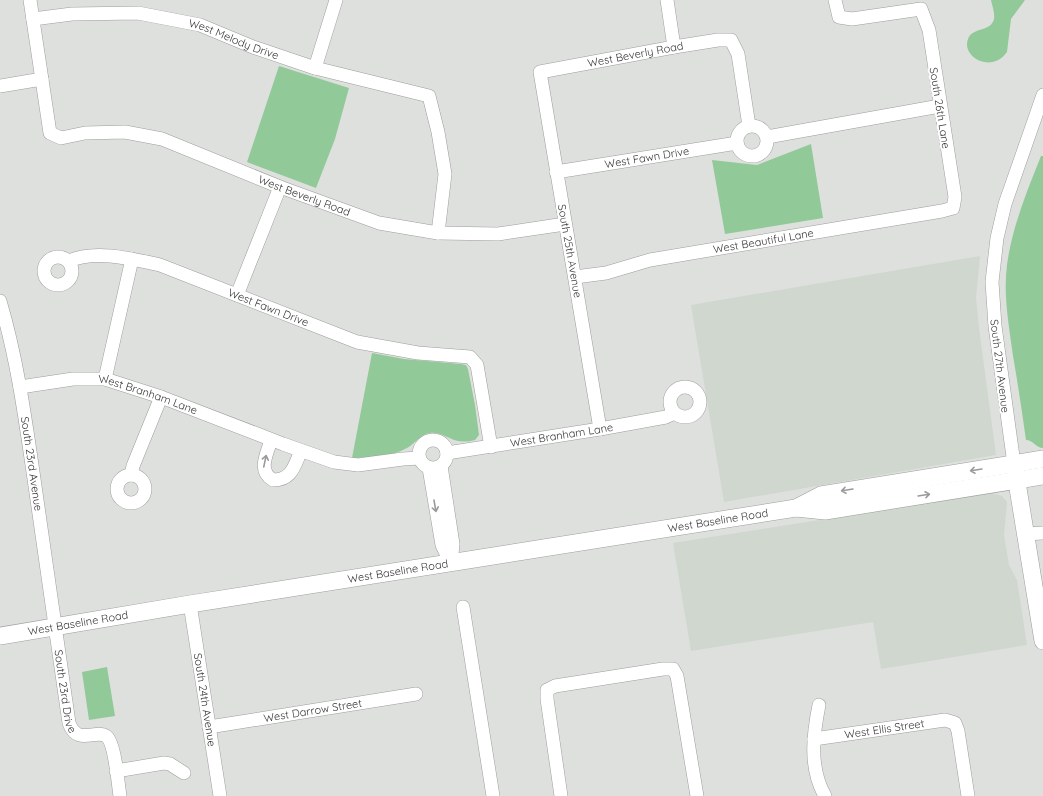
<svg xmlns="http://www.w3.org/2000/svg" width="1043" height="796" viewBox="0 0 1043 796" font-family="Quicksand,sans-serif">
	<style>
		.built { fill: #cfd7cf }
		.green { fill: #92c998 }
		.lines { fill: none; stroke-linecap: round; stroke-linejoin: round }
		.minor-casing { stroke: #9c9e9c; stroke-width: 14 }
		.major-casing { stroke: #9c9e9c; stroke-width: 18 }
		.minor { stroke: #fff; stroke-width: 13 }
		.major { stroke: #fff; stroke-width: 17 }
		.oneway { stroke: #9a9a9a }
		.labels { text-anchor: middle; stroke-width: 4; stroke-linejoin: round; paint-order: stroke }
		.street-label { font-size: 11px; fill: #353635; stroke: #fff }
	</style>
	<rect width="100%" height="100%" fill="#dee0de"/>
	<path class="built" d="M980,256L976,298L979,328L996,455L724,502L691,305Z
		M992,493L1002,496L1007,502L1004,535L1009,565L1017,580L1027,645L881,669L873,622L691,651L673,543Z"/>
	<path class="green" d="M991,0H1025L1011,19L1007,52C992,74 961,57 968,39C972,27 991,32 994,19C995,13 992,5 991,0Z
		M279,66L349,88L335,139L316,188L247,162Z
		M811,144L823,218L725,234L712,160L757,165Z
		M1041,156H1043V448C1036,448 1033,440 1026,440C1022,412 1018,384 1013,356C1009,326 1003,295 1007,265C1012,227 1027,191 1041,156Z
		M372,353L404,359L461,364L466,365L468,369L475,405L479,435L475,440C468,442 461,442 454,440C446,437 439,432 430,433C420,434 415,444 407,448C391,457 370,457 352,458Z
		M107,667L115,716L89,720L82,672Z"/>
	<g class="lines">
		<defs>
			<g id="minor">
				<path id="s1" d="M30,0L50,133L61,138L85,133L125,132L162,139L280,187L379,223L438,233L498,234L565,224"/>
				<path d="M667,0L674,47"/>
				<path id="s2" d="M33,19L72,14L138,13L200,25L253,47L315,68L429,96L438,132L445,174L438,233"/>
				<path d="M315,68L336,0"/>
				<path d="M0,86L42,79"/>
				<circle cx="752" cy="141" r="15"/>
				<path d="M767,137L940,106"/>
				<path id="s3" d="M556,172L737,143"/>
				<circle cx="58" cy="271" r="14"/>
				<path id="s4" d="M69,261C95,249 133,259 160,265L357,342L418,353L470,357L477,365L491,447"/>
				<path id="s5" d="M575,277L606,273L650,260L942,211L953,208L955,197L929,30L921,9L852,19L839,17L835,0"/>
				<path d="M237,295L280,187"/>
				<path id="s6" d="M0,301C16,355 24,410 32,465C45,551 56,637 69,723C77,746 96,729 106,736C115,742 118,784 120,796"/>
				<path d="M105,379L132,259"/>
				<path id="s7" d="M20,387L73,379H105L161,397L283,444L334,462L358,465L403,459L419,458"/>
				<circle cx="685" cy="402" r="15"/>
				<path id="s8" d="M600,429L540,72L674,47L718,40H731L738,54L749,126"/>
				<circle cx="433" cy="454" r="14"/>
				<path d="M271,440C267,454 257,471 273,480C292,480 294,466 301,451"/>
				<path id="s9" d="M447,453L600,429L666,417L674,413"/>
				<path d="M1014,464L995,326L992,282L997,238L1005,204L1043,95"/>
				<path d="M441,466L453,544L451,564"/>
				<path d="M429,468L442,545L451,564"/>
				<circle cx="131" cy="489" r="14"/>
				<path d="M131,475L133,466L161,397"/>
				<path d="M1026,534L1043,533"/>
				<path id="s10" d="M190,604L220,796"/>
				<path d="M463,607L493,796"/>
				<path d="M819,705C813,735 809,768 825,796"/>
				<path id="s11" d="M209,727L416,694"/>
				<path id="s12" d="M814,739L945,720L955,723L958,731L968,796"/>
				<path d="M116,771L164,763L170,764L184,773"/>
				<path d="M561,796L547,699V690L555,686L663,669H673L677,676L697,796"/>
			</g>
			<g id="major">
				<path d="M1015,470L1043,641"/>
				<path d="M796,508L821,495L1043,459"/>
				<path id="s13" d="M0,636L190,604L796,508L825,511L1043,476"/>
			</g>
		</defs>
		<use href="#minor" class="minor-casing"/>
		<use href="#major" class="major-casing"/>
		<use href="#minor" class="minor"/>
		<use href="#major" class="major"/>
	</g>
	<defs><path id="oneway-shaft" d="M-6 0H5M1.5-3L5.5 0L1.5 3" fill="none" stroke-width="1.6" stroke-linecap="round" stroke-linejoin="round"/></defs>
	<g class="oneway">
		<use href="#oneway-shaft" transform="translate(265 461) rotate(-78)"/>
		<use href="#oneway-shaft" transform="translate(976 470) rotate(171)"/>
		<use href="#oneway-shaft" transform="translate(847 490) rotate(171)"/>
		<use href="#oneway-shaft" transform="translate(924 495) rotate(-9)"/>
		<use href="#oneway-shaft" transform="translate(435 506) rotate(80)"/>
	</g>
	<g class="labels">
		<g class="street-label">
			<text dy="4" stroke="none"><textPath href="#s2" startOffset="205">West Melody Drive</textPath></text>
			<text dy="4" stroke="none"><textPath href="#s8" startOffset="459">West Beverly Road</textPath></text>
			<text transform="translate(940 108) rotate(81)" y="4">South 26th Lane</text>
			<text dy="4" stroke="none"><textPath href="#s3" startOffset="92">West Fawn Drive</textPath></text>
			<text dy="4" stroke="none"><textPath href="#s1" startOffset="402">West Beverly Road</textPath></text>
			<text dy="4" stroke="none"><textPath href="#s5" startOffset="192">West Beautiful Lane</textPath></text>
			<text transform="translate(570 251) rotate(80)" y="4">South 25th Avenue</text>
			<text dy="4" stroke="none"><textPath href="#s4" startOffset="209">West Fawn Drive</textPath></text>
			<text transform="translate(1000 366) rotate(83)" y="4">South 27th Avenue</text>
			<text dy="4" stroke="none"><textPath href="#s7" startOffset="131">West Branham Lane</textPath></text>
			<text dy="4" stroke="none"><textPath href="#s9" startOffset="116">West Branham Lane</textPath></text>
			<text dy="4" stroke="none"><textPath href="#s6" startOffset="166">South 23rd Avenue</textPath></text>
			<text dy="4" stroke="none"><textPath href="#s13" startOffset="727">West Baseline Road</textPath></text>
			<text dy="4" stroke="none"><textPath href="#s13" startOffset="403">West Baseline Road</textPath></text>
			<text dy="4" stroke="none"><textPath href="#s13" startOffset="79">West Baseline Road</textPath></text>
			<text dy="4" stroke="none"><textPath href="#s6" startOffset="396">South 23rd Drive</textPath></text>
			<text dy="4" stroke="none"><textPath href="#s10" startOffset="97">South 24th Avenue</textPath></text>
			<text dy="4" stroke="none"><textPath href="#s11" startOffset="105">West Darrow Street</textPath></text>
			<text dy="4" stroke="none"><textPath href="#s12" startOffset="71">West Ellis Street</textPath></text>
		</g>
	</g>
</svg>
